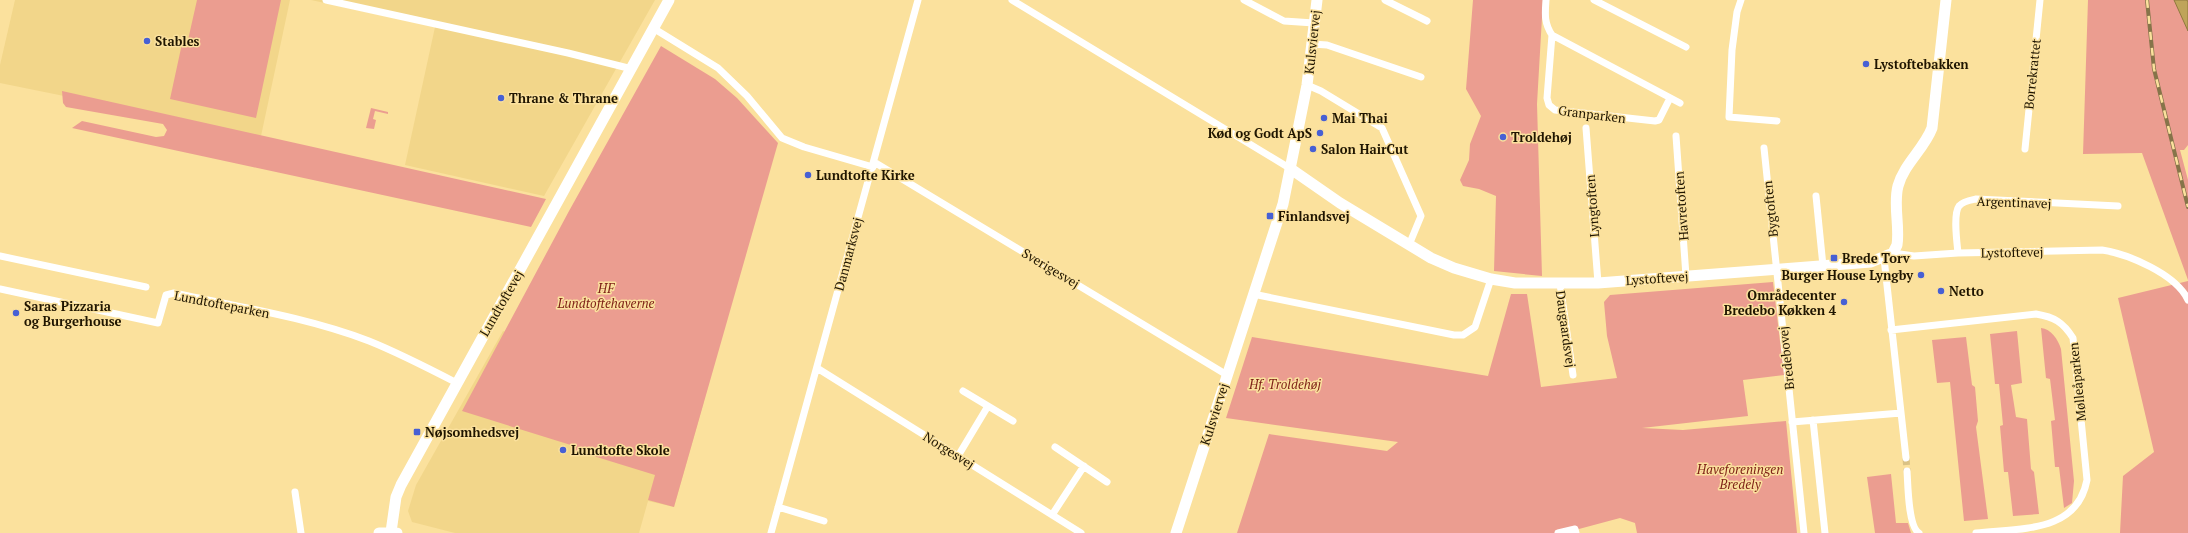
<svg xmlns="http://www.w3.org/2000/svg" width="2188" height="533" viewBox="0 0 2188 533" font-family="'PT Serif',serif">
	<style>
		.built { fill: #f2d68a }
		.green { fill: #eb9d90 }
		.water { fill: #bfa45a; stroke: #8f793f }
		.lines { fill: none; stroke-linecap: round; stroke-linejoin: round }
		.street-tunnel { stroke: #dac285; stroke-width: 7; stroke-dasharray: 7 3.5; stroke-linecap: butt }
		.street { stroke: #fff; stroke-width: 7 }
		.secondary { stroke: #fff; stroke-width: 11 }
		.rail-casing { stroke: #867449; stroke-width: 4 }
		.rail { stroke: #fbe19d; stroke-width: 2.5; stroke-dasharray: 8; stroke-linecap: butt }
		.poi-dot { fill: #4760d4; stroke: #fbe19d; stroke-width: 1.5 }
		.labels { text-anchor: middle; stroke-width: 3; stroke-linejoin: round; paint-order: stroke }
		.poi-label { font-size: 13px; font-weight: bold; fill: #1f1500; stroke: #fbe19d; text-anchor: start }
		.street-label { font-size: 13px; fill: #1f1500; stroke: #fbe19d }
		.park-label { font-size: 13px; font-style: italic; fill: #7f2218; stroke: #fbe19d }
	</style>
	<rect width="100%" height="100%" fill="#fbe19d"/>
	<path class="built" d="M15,0H290L261,136L0,83V65Z
		M311,0H655L544,196L405,165L435,27Z
		M503,331L704,401L674,507L648,501L639,533H455L412,522L408,511L416,485Z"/>
	<path class="green" d="M197,0H281L256,118L170,99L183,39L188,40Z
		M1473,0H1543L1537,104L1542,276L1494,271L1496,196L1479,189L1463,186L1460,180L1469,160L1470,144L1481,116L1466,89Z
		M2088,0H2188V145L2184,150H2180L2188,180V280L2142,153L2083,154Z
		M661,46L715,79L737,98L778,143L674,507L648,500L655,475L574,450V446L462,411L569,211Z
		M62,91L546,199L531,227L72,128L82,121L156,137L164,136L167,130L163,124L66,107L63,103Z
		M371,108L388,112V114L375,111L373,119L376,120L374,129L366,128Z
		M2188,281V533H2120L2123,476L2154,452L2118,298Z
		M1773,282L1784,375L1743,380L1748,416L1642,428L1683,430L1786,421L1797,533H1637L1635,523L1620,518L1564,533H1237L1269,434L1387,451L1398,442L1226,418L1252,337L1488,376L1511,294H1527L1541,387L1617,378L1607,336L1604,302L1610,295Z
		M2041,328C2051,329 2058,339 2061,349L2074,481L2072,503L2064,508L2059,467H2055L2051,421L2055,420L2050,379L2046,378Z
		M2017,331L2022,383L2011,385L2016,417L2027,419L2031,469L2034,472L2039,514L2013,516L2008,472H2004L2000,426L2003,425L1999,384H1995L1990,334Z
		M1966,337L1972,385L1975,387L1978,421L1976,427L1988,519L1964,521L1950,382L1937,383L1932,340Z
		M1891,474L1896,523H1908L1911,533H1875L1867,477Z"/>
	<path class="water" d="M2174,0H2187L2188,2V31Z"/>
	<g class="lines">
		<path class="street-tunnel" d="M1906,458L1907,471"/>
		<path class="street" d="M326,0L568,53L632,69
			M1012,0L1291,169
			M1244,0L1284,21L1314,23
			M1385,0L1427,21
			M1546,0C1545,14 1544,23 1552,35L1680,103
			M1594,0L1686,47
			M1741,0L1737,12L1732,50L1729,117L1777,121
			M653,28L718,68L747,96L782,138L804,147L873,167
			M1552,35L1547,98L1549,105L1555,110L1655,121L1659,120L1670,98
			M1312,44L1327,45L1421,77
			M1307,85L1321,91L1382,128L1421,216L1409,245
			M1586,128L1598,283
			M1676,136L1686,276
			M1764,148L1804,533
			M2025,149L2040,0
			M874,162L1227,375
			M1816,196L1823,266
			M1893,253L1914,256L1958,253L2102,250C2128,254 2176,274 2188,300
			M1958,253C1957,243 1953,214 1959,206C1963,201 1971,200 1976,199L2118,206
			M0,256L146,287
			M1884,258L1906,458
			M1560,284L1573,375
			M0,289L158,323L166,295L174,293C239,307 306,317 369,341C399,353 428,368 457,383
			M1253,294L1454,335H1463L1475,327L1491,279
			M1891,330L2036,314C2054,317 2063,322 2073,338L2087,480C2077,533 2021,528 1976,533
			M817,368L1081,533
			M963,391L1013,421
			M1813,420L1825,533
			M1792,422L1901,413
			M1055,447L1107,482
			M958,456L988,406
			M1907,471C1908,484 1908,527 1919,533
			M295,492L301,533
			M778,507L824,521
			M1052,515L1084,466
			M771,533L918,0
			M1558,533L1575,529L1576,533"/>
		<path class="secondary" d="M1291,169L1340,203L1431,258L1454,268L1491,279L1515,283H1598L1871,262L1893,253L1897,245C1900,226 1893,205 1898,186C1904,164 1924,149 1932,128L1946,0
			M391,532L396,497L401,485L669,0
			M379,533H397
			M1176,533L1283,204L1307,85L1317,0"/>
		<defs>
			<path id="rail" d="M2147,0L2154,69L2188,207"/>
		</defs>
		<use href="#rail" class="rail-casing"/>
		<use href="#rail" class="rail"/>
	</g>
	<g class="poi-dot">
		<circle cx="147" cy="41" r="4"/>
		<circle cx="1866" cy="64" r="4"/>
		<circle cx="501" cy="98" r="4"/>
		<circle cx="1324" cy="118" r="4"/>
		<circle cx="1320" cy="133" r="4"/>
		<circle cx="1503" cy="137" r="4"/>
		<circle cx="1313" cy="149" r="4"/>
		<circle cx="808" cy="175" r="4"/>
		<rect x="1266" y="212" width="8" height="8" rx="2"/>
		<rect x="1830" y="254" width="8" height="8" rx="2"/>
		<circle cx="1921" cy="275" r="4"/>
		<circle cx="1941" cy="291" r="4"/>
		<circle cx="1844" cy="302" r="4"/>
		<circle cx="16" cy="313" r="4"/>
		<rect x="413" y="428" width="8" height="8" rx="2"/>
		<circle cx="563" cy="450" r="4"/>
	</g>
	<g class="labels">
		<g class="poi-label">
			<text x="155" y="46">Stables</text>
			<text x="1874" y="69">Lystoftebakken</text>
			<text x="509" y="103">Thrane &amp; Thrane</text>
			<text x="1332" y="123">Mai Thai</text>
			<text x="1312" y="138" text-anchor="end">Kød og Godt ApS</text>
			<text x="1511" y="142">Troldehøj</text>
			<text x="1321" y="154">Salon HairCut</text>
			<text x="816" y="180">Lundtofte Kirke</text>
			<text x="1278" y="221">Finlandsvej</text>
			<text x="1842" y="263">Brede Torv</text>
			<text x="1913" y="280" text-anchor="end">Burger House Lyngby</text>
			<text x="1949" y="296">Netto</text>
			<text x="1836" y="300" text-anchor="end">Områdecenter<tspan x="1836" dy="15">Bredebo Køkken 4</tspan></text>
			<text x="24" y="311">Saras Pizzaria<tspan x="24" dy="15">og Burgerhouse</tspan></text>
			<text x="425" y="437">Nøjsomhedsvej</text>
			<text x="571" y="455">Lundtofte Skole</text>
		</g>
		<g class="street-label">
			<text transform="translate(1312 42) rotate(-84)" y="5">Kulsviervej</text>
			<text transform="translate(2032 74) rotate(-84)" y="5">Borrekrattet</text>
			<text transform="translate(1592 114) rotate(7)" y="5">Granparken</text>
			<text transform="translate(2014 202) rotate(2)" y="5">Argentinavej</text>
			<text transform="translate(1592 206) rotate(-94)" y="5">Lyngtoften</text>
			<text transform="translate(1681 206) rotate(-94)" y="5">Havretoften</text>
			<text transform="translate(1770 209) rotate(-96)" y="5">Bygtoften</text>
			<text transform="translate(2012 252) rotate(-1)" y="5">Lystoftevej</text>
			<text transform="translate(848 254) rotate(-75)" y="5">Danmarksvej</text>
			<text transform="translate(1051 268) rotate(31)" y="5">Sverigesvej</text>
			<text transform="translate(1657 278) rotate(-4)" y="5">Lystoftevej</text>
			<text transform="translate(501 303) rotate(-60)" y="5">Lundtoftevej</text>
			<text transform="translate(222 304) rotate(11)" y="5">Lundtofteparken</text>
			<text transform="translate(1566 329) rotate(82)" y="5">Daugaardsvej</text>
			<text transform="translate(1786 358) rotate(-96)" y="5">Bredebovej</text>
			<text transform="translate(2077 382) rotate(-96)" y="5">Mølleåparken</text>
			<text transform="translate(1214 414) rotate(-72)" y="5">Kulsviervej</text>
			<text transform="translate(949 450) rotate(32)" y="5">Norgesvej</text>
		</g>
		<g class="park-label">
			<text x="606" y="293">HF<tspan x="606" dy="15">Lundtoftehaverne</tspan></text>
			<text x="1285" y="389">Hf. Troldehøj</text>
			<text x="1740" y="474">Haveforeningen<tspan x="1740" dy="15">Bredely</tspan></text>
		</g>
	</g>
</svg>
